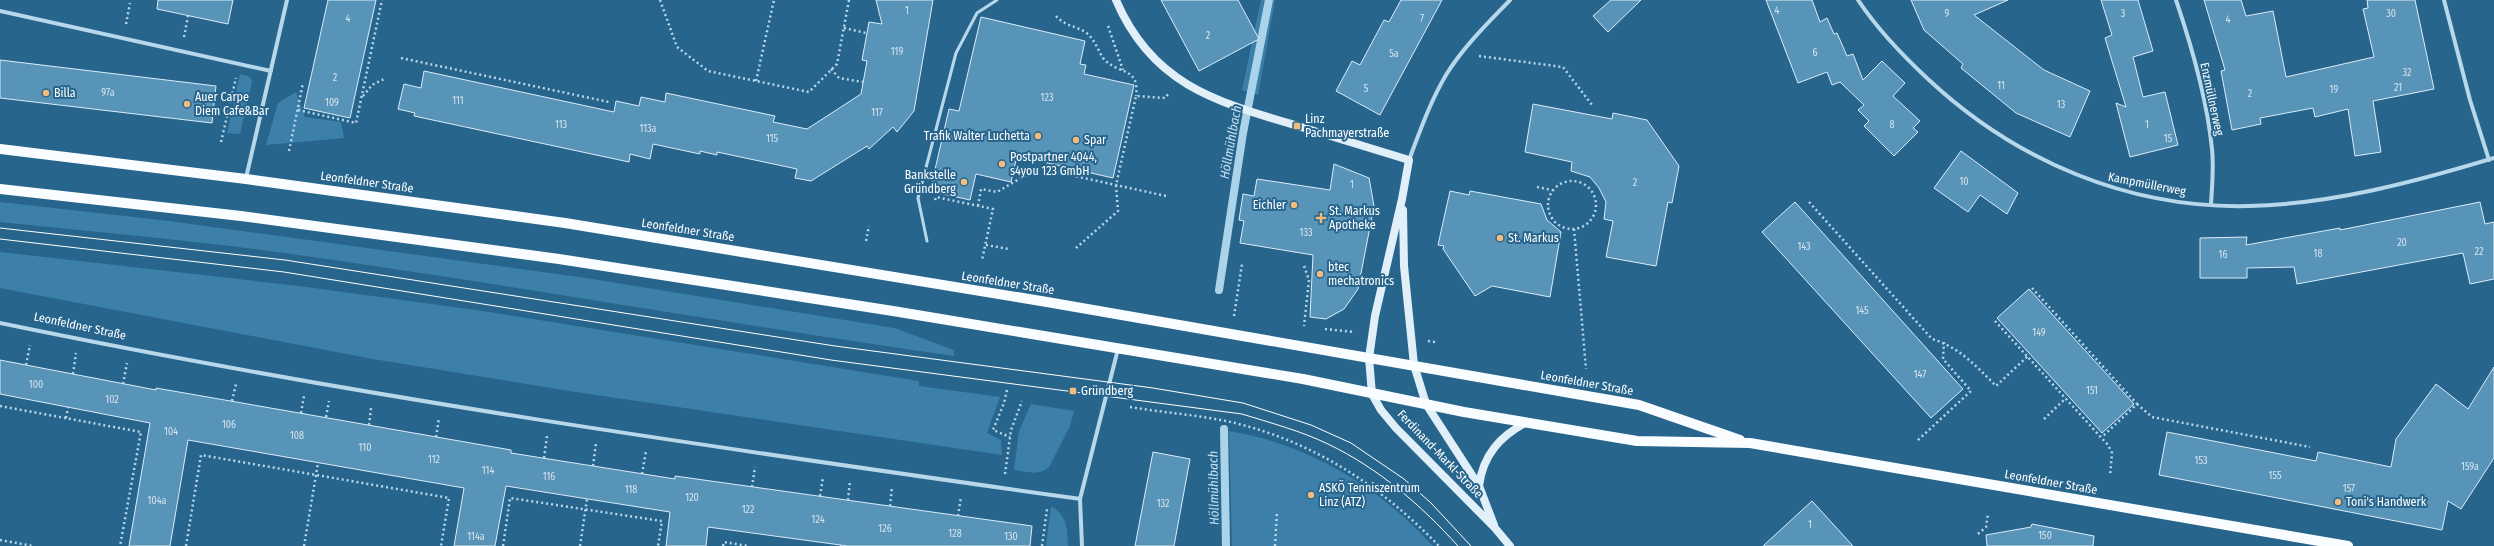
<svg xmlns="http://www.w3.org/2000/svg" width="2494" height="546" viewBox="0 0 2494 546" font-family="'Fira Sans Condensed',sans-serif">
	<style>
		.green { fill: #3c80aa }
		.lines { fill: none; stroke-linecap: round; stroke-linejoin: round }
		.stream { stroke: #abd4eb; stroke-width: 8 }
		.building { fill: #5893b8; stroke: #dbedf8 }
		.path { stroke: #b7d7ea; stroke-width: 2.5; stroke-dasharray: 2 3; stroke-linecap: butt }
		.lane { stroke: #b7d7ea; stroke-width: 3 }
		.street { stroke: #b7d7ea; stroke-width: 4 }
		.secondary { stroke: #e1eff9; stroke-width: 8 }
		.primary { stroke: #fafdff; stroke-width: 10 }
		.tram { stroke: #fff; stroke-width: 1 }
		.poi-dot { fill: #f3bc7c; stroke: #27658d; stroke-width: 1.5 }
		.labels { text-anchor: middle; stroke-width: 4; stroke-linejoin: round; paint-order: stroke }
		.number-label { font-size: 10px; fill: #d5e4ed }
		.poi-label { font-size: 12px; fill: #fff; stroke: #27658d; text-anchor: start }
		.street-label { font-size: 12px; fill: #fff; stroke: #27658d }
		.water-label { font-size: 13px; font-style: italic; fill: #c3e0f1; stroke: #27658d }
	</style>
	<rect width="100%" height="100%" fill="#27658d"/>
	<path class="green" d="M1261,0H1275L1258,95L1242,90Z
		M240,74L248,76L252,80L251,86L240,134L227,133Z
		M296,92L305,117L341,122L344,138L266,145L278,103Z
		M0,202L169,221L586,278L894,328L954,350V356C730,324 508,284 284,253C190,240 95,232 0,222Z
		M0,252L299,286L483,311L919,381V386L1000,397L987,433L1001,440L1002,455L576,392L373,359L0,288Z
		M1031,404L1074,411L1070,426L1049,467C1039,476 1027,472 1014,470L1019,431Z
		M1229,431C1308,444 1379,487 1433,546H1232Z
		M1051,506C1068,516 1067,529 1068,546H1046Z"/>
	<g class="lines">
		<path class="stream" d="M1219,290L1243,133L1269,0
			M1224,429L1226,546"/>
	</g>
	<path class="building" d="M158,0H233L228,24L157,9Z
		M328,0H376L350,118L304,108Z
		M876,0H933L914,111L897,132L893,127L869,149L867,146L811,181L795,178L797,169L717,152V155L700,151V154L653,144L650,159L630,154L629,162L414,116L415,113L398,109L404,84L421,88L424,71L614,112L616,101L639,106L641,97L665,102L666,93L775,116L773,122L807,129L861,94L867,61L862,60L869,22L882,24Z
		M1161,0H1238L1259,39L1199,71Z
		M1401,0H1442L1380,115L1336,91L1352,61L1360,65L1384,20L1389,22Z
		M1611,0H1641L1608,32L1593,16Z
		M1766,0H1812L1820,22L1827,18L1834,34L1837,33L1847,56L1853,54L1863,80L1882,61L1905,83L1893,96L1920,121L1913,128L1918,132L1894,156L1864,126L1869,121L1858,110L1864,105L1840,82L1832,85L1827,72L1798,83Z
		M1911,0H2008L1974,15L2044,70L2090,91L2070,137L2016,113L1961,68L1963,64L1924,30Z
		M2101,0H2138L2153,51L2133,57L2143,97L2165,92L2178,145L2130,157L2116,103L2126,107L2105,38L2112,35Z
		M2204,0H2241L2246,16L2273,11L2286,77L2374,57L2363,9L2368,8L2367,0H2415L2434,89L2373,101L2381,152L2355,156L2348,109L2315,117L2313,108L2260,118L2261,124L2232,130L2221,71L2225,70Z
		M981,17L1085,41L1080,64L1086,65L1084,74L1134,85L1113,178L1017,156L1011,182L976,174L970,200L930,191L949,109L959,111Z
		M0,60L216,86L212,123L0,98Z
		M1533,104L1612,119L1613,113L1647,120L1679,166L1672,203L1668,202L1656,266L1606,257L1613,221L1604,219L1606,202L1599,188L1590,177L1571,171L1572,162L1525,152Z
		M1961,151L2018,193L2007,214L1980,195L1968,212L1934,188Z
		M1334,164L1369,178L1374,206L1358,289L1344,309L1326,319L1310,317L1313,255L1240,243L1244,221L1239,220L1243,194L1254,196L1257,179L1330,190Z
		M1450,191L1469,195L1470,191L1541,204L1547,220L1561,232L1550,297L1492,286L1475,296L1443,249L1444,246L1438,245Z
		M1795,202L1963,389L1931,418L1762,232Z
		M2480,202L2485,224L2494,222V279L2470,284L2463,253L2297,284L2294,267L2247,268V278H2200V238L2247,237L2246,245L2340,228V230Z
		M2029,289L2134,404L2102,433L1997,318Z
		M0,360L156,390V388L511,450V453L675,479V476L1032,526L1030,546H848L708,527L706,546H666L670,512L506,486L495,546H454L464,488L188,440L170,546H129L150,423L0,394Z
		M2494,367V458L2461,509L2448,501L2442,530L2159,475L2167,432L2316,461L2318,452L2391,467L2396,439L2436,384L2468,409Z
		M1153,452L1190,459L1174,546H1135Z
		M1812,501L1853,546H1763Z
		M2032,524L2094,536L2093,546H1987L1986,535L2031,527Z"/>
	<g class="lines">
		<path class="path" d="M660,0L677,47L708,71L809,92L837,64L849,0
			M1056,16C1066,27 1078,26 1088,34C1095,41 1098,50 1103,58C1117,75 1140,66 1136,96
			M126,24L130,3
			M1108,26L1123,70
			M844,28L866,33
			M184,37L188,16
			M1479,56L1563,67L1592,105
			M401,58L609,102
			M831,69L839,78L863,82
			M756,81L774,0
			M363,96L372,85L386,78
			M298,110L356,123L382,0
			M221,142L236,78
			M289,151L303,83
			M1548 205a24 24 0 1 1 48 0a24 24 0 1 1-48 0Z
			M1537,187L1552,190
			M935,200L936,197L993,209L982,260
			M1809,202L1932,339C1959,347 1976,366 1996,386L2028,356
			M978,206L981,189L997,192L1038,168L1166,196
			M1574,229L1586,369
			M866,241L869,226
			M986,245L1009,249
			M1076,248L1118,211L1116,185L1136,96L1165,98L1169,93
			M1304,266L1309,280L1304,326
			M2032,288L2137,404L2102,437
			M1234,316L1242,264
			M1995,321L2108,445L2112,453L2110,476
			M1325,329L1355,332
			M1428,341L1435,342
			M26,365L30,345
			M73,374L76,353
			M123,384L127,363
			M1007,390L1004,403L993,430L1010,437
			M232,401L236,384
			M2137,404L2152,417L2310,447
			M0,406L141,432L120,546
			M1130,407C1165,413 1201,415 1235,423C1316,443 1382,487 1439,546
			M301,413L304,396
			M326,417L329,401
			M66,418L68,407
			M2044,419L2066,398
			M369,425L371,408
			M436,437L439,418
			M1918,440L1971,391L1943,359L1944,342
			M544,458L547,436
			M593,466L596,443
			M642,474L646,451
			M1005,474L1011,430L1022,401
			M752,487L755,467
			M820,496L823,477
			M848,500L850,481
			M890,506L892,487
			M958,516L961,497
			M1978,534L1986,527L1988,514
			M0,540L33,546
			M186,546L201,455L449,498L441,546
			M304,546L318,463
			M503,546L510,498L662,521L658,546
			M580,546L587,499
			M723,546L724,542L748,546
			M841,546V545
			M1042,546L1047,509
			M1275,546L1277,511"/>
		<path class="lane" d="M927,241L918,198L956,53L977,13L997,0"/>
		<path class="street" d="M1858,0C1878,30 1903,56 1929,80C2016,161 2129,209 2249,206C2332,204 2415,182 2494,158
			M2176,0C2192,47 2207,99 2212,149C2214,167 2212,186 2211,204
			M2444,0L2470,100L2489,160
			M0,11L271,71
			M1409,160C1420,131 1430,102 1446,75C1463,47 1488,23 1510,0
			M246,178L287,0
			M0,323C357,397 719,448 1080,499
			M1082,546L1080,499L1118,349"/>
		<path class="secondary" d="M1116,0C1152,85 1217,102 1298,126C1335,137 1372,149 1409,160L1402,199L1375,316L1369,358L1372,394L1381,410L1396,428L1495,528L1510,546
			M1403,210L1404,266L1414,365L1426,404L1479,486L1494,525
			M1479,486C1483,455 1500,436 1527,422"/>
		<path class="primary" d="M0,149L246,179L565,223L1047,302L1639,405L1740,440
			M0,189L241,216L559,259L893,311L1303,379L1464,412L1637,441L1750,443L2348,546"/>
		<path class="tram" d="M0,228L285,260L835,346L1153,388L1243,403L1311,425L1351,443L1404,479L1431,503L1471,546
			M0,239L284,272L831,360L1242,414C1271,423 1301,431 1328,444C1378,468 1421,505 1458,546"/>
	</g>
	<g class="poi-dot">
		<circle cx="46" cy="93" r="4"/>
		<circle cx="187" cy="104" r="4"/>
		<rect x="1293" y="122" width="8" height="8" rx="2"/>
		<circle cx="1038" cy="136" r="4"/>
		<circle cx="1076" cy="140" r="4"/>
		<circle cx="1002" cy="164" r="4"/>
		<circle cx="964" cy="182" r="4"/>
		<circle cx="1294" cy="205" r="4"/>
		<path d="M1319 212h4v4h4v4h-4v4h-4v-4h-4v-4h4z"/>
		<circle cx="1500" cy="238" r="4"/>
		<circle cx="1320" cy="274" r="4"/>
		<rect x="1069" y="387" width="8" height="8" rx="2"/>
		<circle cx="1311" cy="495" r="4"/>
		<circle cx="2338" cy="502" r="4"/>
	</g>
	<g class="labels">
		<g class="number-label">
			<text x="907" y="14">1</text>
			<text x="1777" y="14">4</text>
			<text x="1947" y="17">9</text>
			<text x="2123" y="17">3</text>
			<text x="2391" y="17">30</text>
			<text x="348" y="22">4</text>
			<text x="1422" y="22">7</text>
			<text x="2228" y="23">4</text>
			<text x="1208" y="39">2</text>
			<text x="897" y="55">119</text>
			<text x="1815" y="56">6</text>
			<text x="1394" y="57">5a</text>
			<text x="2407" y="76">32</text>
			<text x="335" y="81">2</text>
			<text x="2001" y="89">11</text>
			<text x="2398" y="91">21</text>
			<text x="1366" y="92">5</text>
			<text x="2334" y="93">19</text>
			<text x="108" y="96">97a</text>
			<text x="2250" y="97">2</text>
			<text x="1047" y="101">123</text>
			<text x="458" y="104">111</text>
			<text x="332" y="106">109</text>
			<text x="2061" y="108">13</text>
			<text x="877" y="116">117</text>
			<text x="561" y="128">113</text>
			<text x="1892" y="128">8</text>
			<text x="2147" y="128">1</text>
			<text x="648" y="132">113a</text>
			<text x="772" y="142">115</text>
			<text x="2168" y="142">15</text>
			<text x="1964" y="185">10</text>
			<text x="1635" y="186">2</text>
			<text x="1352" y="188">1</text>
			<text x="1306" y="236">133</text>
			<text x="2402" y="246">20</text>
			<text x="1804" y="250">143</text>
			<text x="2479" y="255">22</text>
			<text x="2318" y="257">18</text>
			<text x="2223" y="258">16</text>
			<text x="1862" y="314">145</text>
			<text x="2039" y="336">149</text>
			<text x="1920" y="378">147</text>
			<text x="36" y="388">100</text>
			<text x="2092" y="394">151</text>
			<text x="112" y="403">102</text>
			<text x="229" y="428">106</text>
			<text x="171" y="435">104</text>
			<text x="297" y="439">108</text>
			<text x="365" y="451">110</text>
			<text x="434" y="463">112</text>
			<text x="2201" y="464">153</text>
			<text x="2470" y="470">159a</text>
			<text x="488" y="474">114</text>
			<text x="2275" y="479">155</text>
			<text x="549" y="480">116</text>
			<text x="2349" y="492">157</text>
			<text x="631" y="493">118</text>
			<text x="692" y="501">120</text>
			<text x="157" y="504">104a</text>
			<text x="1163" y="507">132</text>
			<text x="748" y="513">122</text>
			<text x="818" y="523">124</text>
			<text x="1810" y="528">1</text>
			<text x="885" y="532">126</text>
			<text x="955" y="537">128</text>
			<text x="2045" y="539">150</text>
			<text x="476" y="540">114a</text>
			<text x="1011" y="540">130</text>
		</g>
		<g class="poi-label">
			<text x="54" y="97">Billa</text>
			<text x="195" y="101">Auer Carpe<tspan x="195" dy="14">Diem Cafe&amp;Bar</tspan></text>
			<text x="1305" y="123">Linz<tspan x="1305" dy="14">Pachmayerstraße</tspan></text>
			<text x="1030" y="140" text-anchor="end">Trafik Walter Luchetta</text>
			<text x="1084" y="144">Spar</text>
			<text x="1010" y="161">Postpartner 4044,<tspan x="1010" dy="14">s4you 123 GmbH</tspan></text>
			<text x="956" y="179" text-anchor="end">Bankstelle<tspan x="956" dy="14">Gründberg</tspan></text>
			<text x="1286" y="209" text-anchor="end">Eichler</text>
			<text x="1329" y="215">St. Markus<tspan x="1329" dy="14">Apotheke</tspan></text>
			<text x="1508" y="242">St. Markus</text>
			<text x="1328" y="271">btec<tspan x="1328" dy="14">mechatronics</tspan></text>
			<text x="1081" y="395">Gründberg</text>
			<text x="1319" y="492">ASKÖ Tenniszentrum<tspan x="1319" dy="14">Linz (ATZ)</tspan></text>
			<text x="2346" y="506">Toni's Handwerk</text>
		</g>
		<g class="street-label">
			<text transform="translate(2212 99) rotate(78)" y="4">Enzmüllnerweg</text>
			<text transform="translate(367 182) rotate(8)" y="4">Leonfeldner Straße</text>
			<text transform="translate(2147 184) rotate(11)" y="4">Kampmüllerweg</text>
			<text transform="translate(688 230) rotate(9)" y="4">Leonfeldner Straße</text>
			<text transform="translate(1008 283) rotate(9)" y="4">Leonfeldner Straße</text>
			<text transform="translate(80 326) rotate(12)" y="4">Leonfeldner Straße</text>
			<text transform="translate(1587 383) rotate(10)" y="4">Leonfeldner Straße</text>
			<text transform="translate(1440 454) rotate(46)" y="4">Ferdinand-Markl-Straße</text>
			<text transform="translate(2051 482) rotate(10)" y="4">Leonfeldner Straße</text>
		</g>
		<g class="water-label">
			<text transform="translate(1230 142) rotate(-80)" y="5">Höllmühlbach</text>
			<text transform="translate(1213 488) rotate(-91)" y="5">Höllmühlbach</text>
		</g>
	</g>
</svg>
